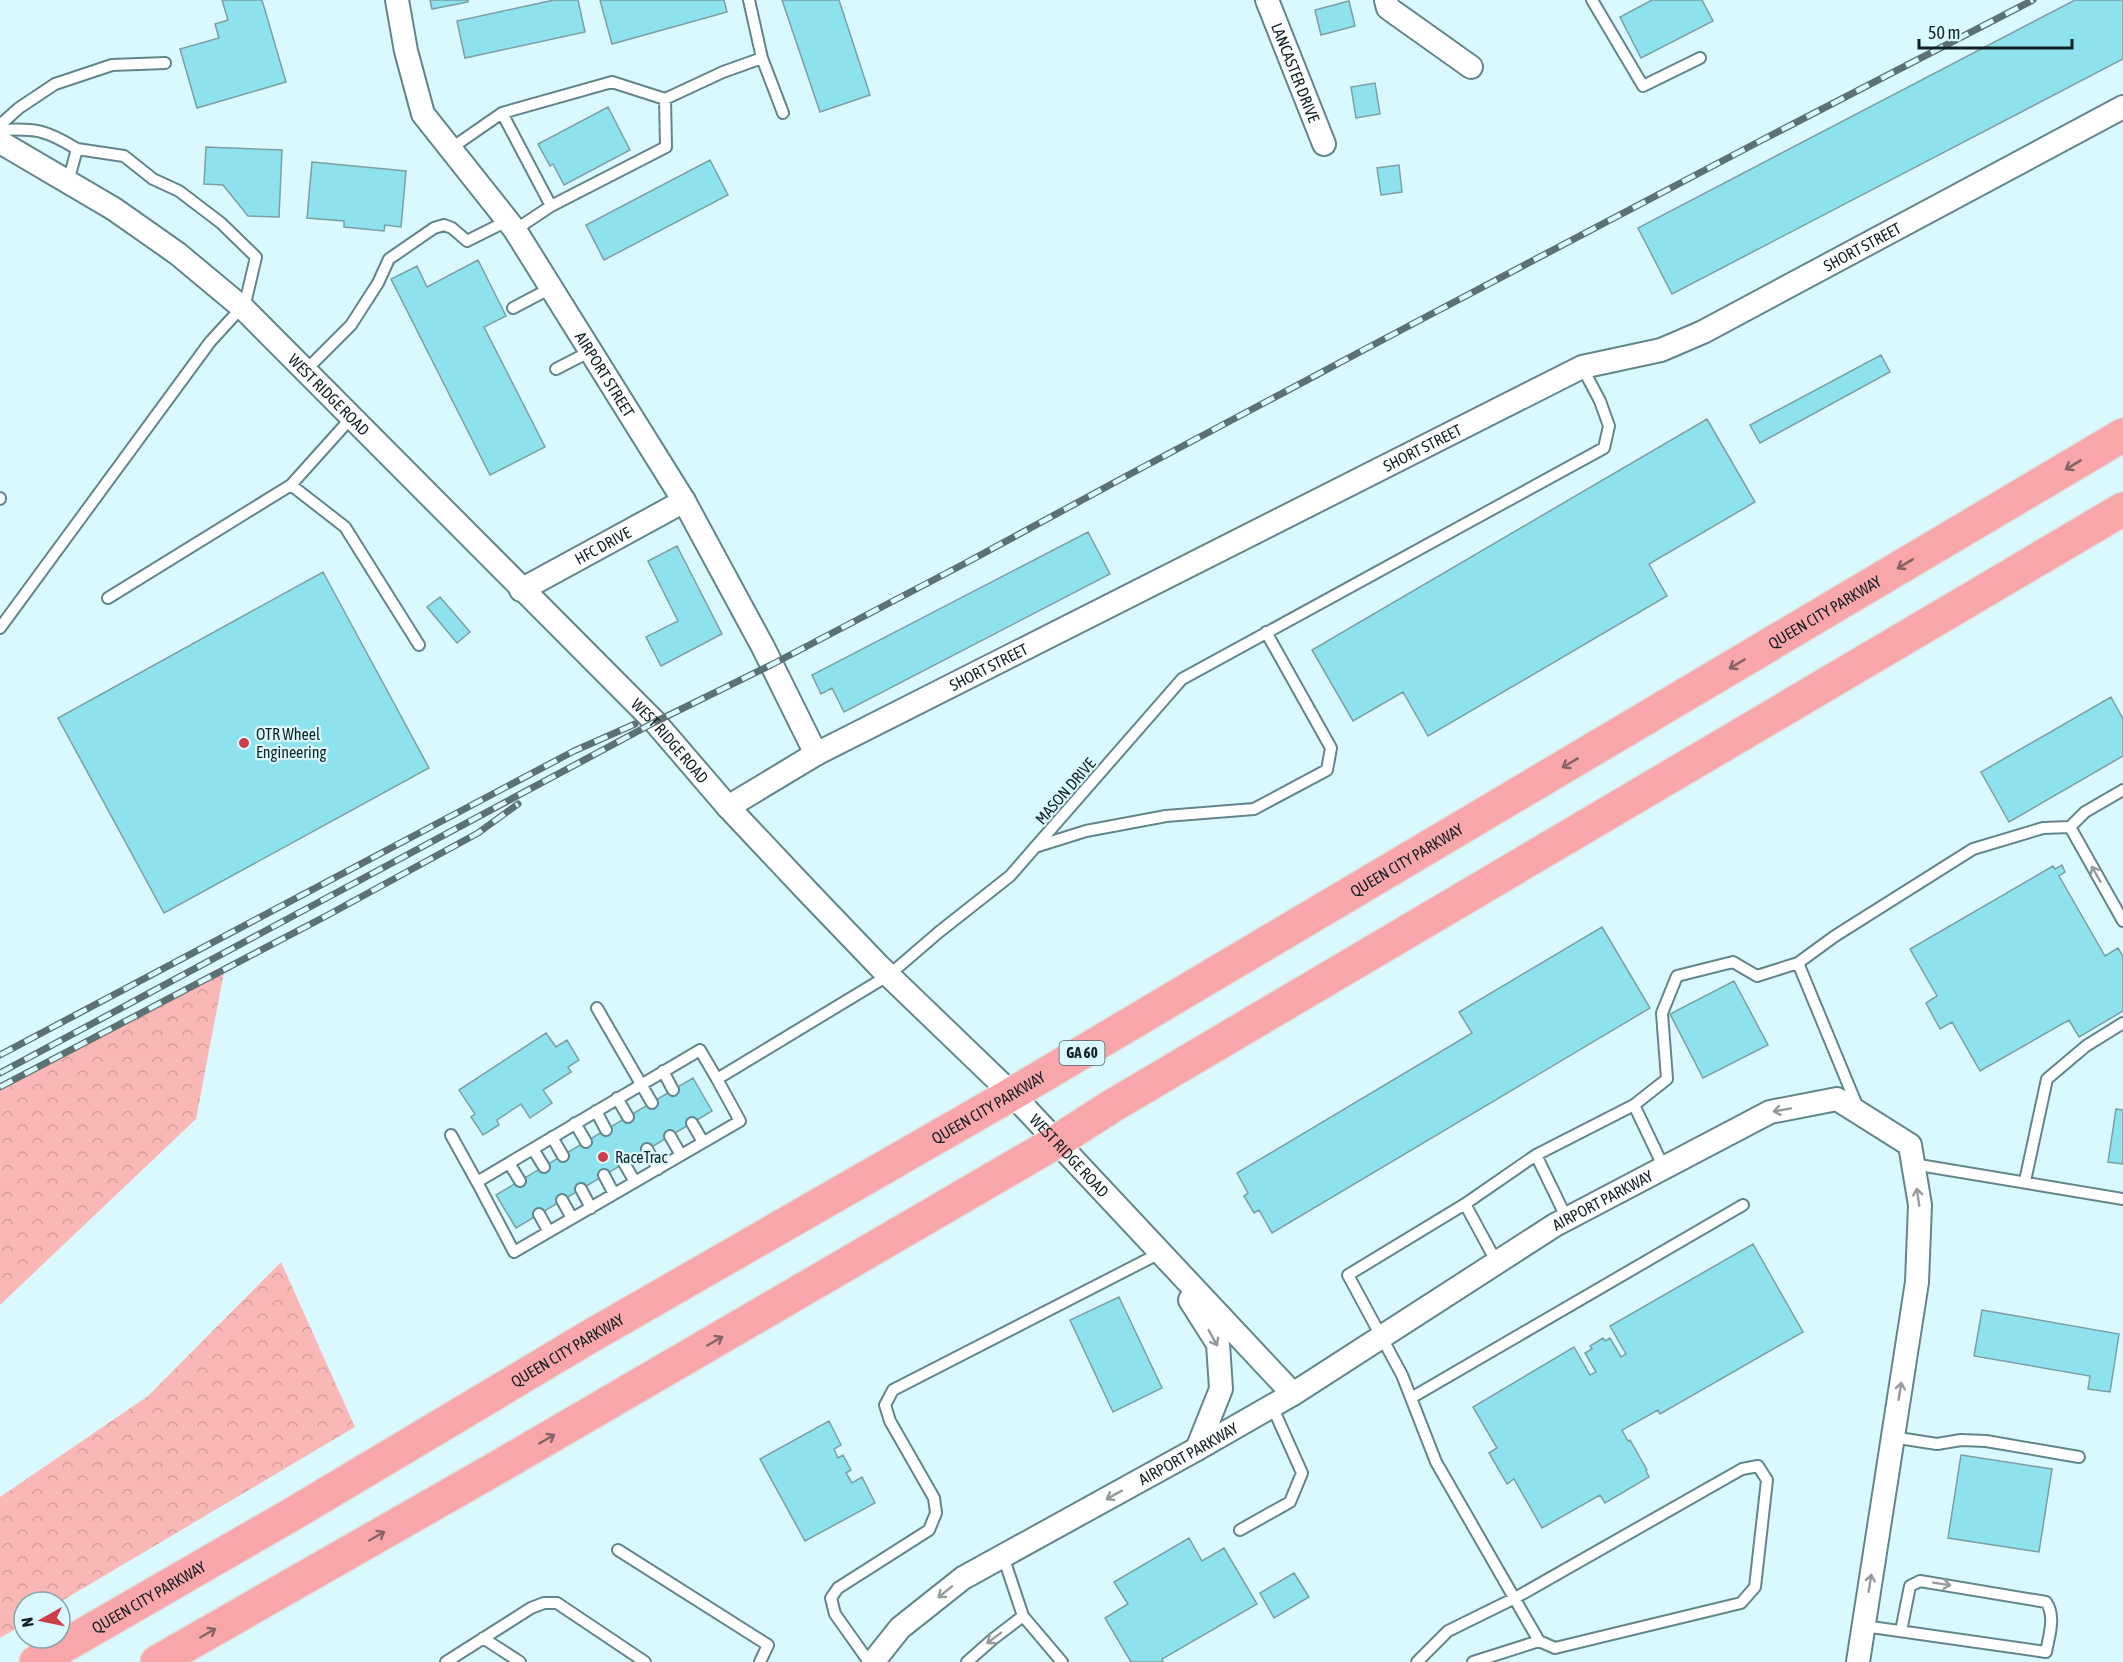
<svg xmlns="http://www.w3.org/2000/svg" width="2123" height="1662" viewBox="0 0 2123 1662" font-family="'Asap Condensed',sans-serif">
	<style>
		.forest { fill: url(#forest-crowns) }
		.building { fill: #8ee2ee; stroke: #7a9fa5; stroke-width: 1.5 }
		.lines { fill: none; stroke-linecap: round; stroke-linejoin: round }
		.lane-casing { stroke: #62868b; stroke-width: 14 }
		.street-casing { stroke: #62868b; stroke-width: 26 }
		.primary-casing { stroke: #dee0e0; stroke-width: 36 }
		.lane { stroke: #fff; stroke-width: 10 }
		.street { stroke: #fff; stroke-width: 22 }
		.primary { stroke: #f8a6a9; stroke-width: 33 }
		.rail-casing { stroke: #5c7174; stroke-width: 7 }
		.rail { stroke: #daf9fe; stroke-width: 4.5; stroke-dasharray: 14; stroke-linecap: butt }
		.oneway { stroke: #856466 }
		.oneway2 { stroke: #949b9c }
		.poi-dot { fill: #ce3e4a; stroke: #daf9fe; stroke-width: 2 }
		.labels { text-anchor: middle; stroke-width: 4.5; stroke-linejoin: round; paint-order: stroke }
		.shield { fill: #daf9fe; stroke: #4e6265; stroke-width: 1.5 }
		.shield-label { font-size: 15px; font-weight: bold; fill: #122123 }
		.street-label { font-size: 16px; fill: #122123; stroke: #daf9fe }
		.poi-label { font-size: 16px; fill: #122123; stroke: #daf9fe; text-anchor: start }
	</style>
	<defs>
		<pattern id="forest-crowns" width="20" height="18" patternUnits="userSpaceOnUse" patternTransform="scale(1.5)"><rect width="20" height="18" fill="#f9b8b6"/><path d="M2 6a3 3 0 1 1 6 0M12 15a3 3 0 1 1 6 0" fill="none" stroke="#d49e9c"/></pattern>
	</defs>
	<rect width="100%" height="100%" fill="#daf9fe"/>
	<path class="forest" d="M224,972L196,1119L0,1305V1083Z
		M281,1262L355,1427L60,1602H24V1624L0,1638V1497L148,1396Z"/>
	<path class="building" d="M222,0H262L286,82L197,108L180,49L219,38L215,24L228,20Z
		M430,0H468V2L432,9Z
		M554,0H578L585,32L465,58L457,21Z
		M600,0H724L727,12L612,44Z
		M782,0H839L870,95L820,112Z
		M1652,0H1702L1713,21L1641,58L1620,17Z
		M2075,0H2123V59L1672,294L1638,228Z
		M1349,1L1355,26L1321,35L1315,10Z
		M1375,83L1380,114L1356,118L1351,87Z
		M608,107L630,150L564,185L553,164L550,166L538,144Z
		M206,147L282,150L279,217L248,216L223,185L204,184Z
		M710,160L728,195L604,260L586,225Z
		M312,162L406,171L401,227L385,225L384,231L344,227V221L307,218Z
		M1399,165L1402,192L1381,195L1377,168Z
		M478,260L506,316L484,327L545,447L490,475L391,279L417,266L427,287Z
		M1881,355L1890,372L1760,443L1750,425Z
		M1707,419L1755,502L1649,564L1667,596L1428,736L1403,692L1353,721L1312,650Z
		M1088,532L1110,574L844,712L832,688L821,694L812,675Z
		M677,546L722,634L661,666L646,637L678,621L648,561Z
		M323,572L429,768L164,913L58,718Z
		M440,597L470,632L457,643L427,607Z
		M2111,697L2123,719V756L2009,822L1981,772Z
		M2062,865L2065,872L2059,876L2105,956L2118,948L2123,956V1011L2079,1037L2069,1020L1980,1071L1952,1022L1940,1029L1926,1003L1937,996L1910,949L2053,866L2055,869Z
		M1602,927L1650,1008L1272,1233L1259,1210L1254,1213L1244,1196L1248,1193L1237,1173L1472,1033L1459,1012Z
		M1734,981L1768,1045L1703,1078L1670,1014Z
		M546,1033L556,1047L567,1040L579,1060L568,1067L571,1072L543,1090L552,1103L530,1118L521,1104L497,1120L499,1125L483,1135L471,1117L475,1114L459,1090Z
		M693,1078L712,1111L516,1228L496,1195Z
		M2116,1109L2123,1110V1164L2108,1162Z
		M1753,1244L1803,1332L1660,1414L1658,1410L1622,1430L1628,1441L1630,1440L1647,1470L1646,1471L1649,1477L1605,1503L1600,1495L1542,1528L1514,1479L1507,1484L1489,1453L1497,1448L1473,1407L1574,1347L1590,1375L1596,1372L1585,1353L1592,1349L1590,1346L1603,1338L1605,1341L1610,1338L1621,1357L1626,1354L1610,1326Z
		M1119,1297L1162,1388L1113,1412L1070,1320Z
		M1982,1310L2119,1334L2110,1392L2088,1389L2090,1376L1974,1356Z
		M829,1421L841,1445L834,1449L838,1458L843,1455L851,1470L846,1473L852,1483L862,1477L875,1503L805,1541L760,1459Z
		M1961,1455L2052,1469L2039,1552L1948,1538Z
		M1189,1538L1202,1561L1224,1548L1257,1604L1162,1659L1163,1662H1131L1105,1618L1128,1604L1114,1582Z
		M1294,1573L1309,1597L1274,1618L1260,1593Z"/>
	<g class="lines">
		<defs>
			<path id="lane" d="M749,0L762,58L783,113
				M1592,0L1643,86L1700,58
				M502,113L551,206
				M0,125L19,108L55,84L112,65L165,63
				M0,130C36,128 46,130 77,149
				M450,149L502,113L612,82L665,99L723,72L762,58
				M68,182L77,149L124,156L153,179L179,191L221,223L256,257L244,308
				M515,230L551,206L666,147L665,99
				M513,308L551,288
				M556,369L591,351
				M306,370L351,325L378,283L389,259L434,228L444,225L452,228L467,241L507,221
				M291,485L345,527L419,645
				M0,498V499
				M108,598L291,485L352,417
				M0,628L210,342L242,307
				M2070,827L2123,921
				M1035,847L1086,831L1166,816L1254,809L1327,770L1331,748L1266,632
				M597,1008L652,1103
				M663,1071L673,1090
				M717,1079L700,1050L477,1182L514,1252L740,1121L717,1079L889,975L939,932L1010,876L1182,679L1604,448L1609,426L1600,401L1582,367
				M617,1098L628,1117
				M1858,1108L1798,963L1835,936L1973,849L2043,828L2070,827L2085,812L2123,790
				M596,1111L606,1130
				M575,1123L586,1142
				M692,1123L703,1142
				M451,1135L477,1182
				M670,1136L681,1155
				M552,1137L563,1156
				M533,1149L544,1167
				M647,1149L658,1169
				M509,1163L520,1181
				M624,1163L635,1182
				M1913,1164L2123,1199
				M1664,1168L1634,1105L1667,1079L1662,1013L1677,976L1733,962L1757,976L1798,963
				M604,1175L614,1194
				M2025,1181L2047,1079L2086,1046L2123,1023
				M581,1189L591,1208
				M562,1200L572,1218
				M539,1214L549,1232
				M1567,1219L1536,1155L1634,1105
				M1497,1263L1465,1204L1536,1155
				M1411,1398L1743,1205
				M1892,1437L1937,1444L1961,1440L1986,1441L2079,1457
				M1240,1530L1290,1502L1302,1473L1272,1406
				M618,1550L768,1645L760,1662
				M1003,1556L1023,1616L1062,1662
				M1864,1626L2046,1652C2049,1636 2056,1616 2046,1602L1920,1581L1910,1586L1901,1631
				M483,1638L520,1662
				M446,1662L531,1608L544,1603H557L645,1662
				M869,1662L835,1614L831,1598L838,1588L929,1530L936,1513L934,1498L890,1421L885,1405L893,1390L1160,1253
				M967,1662L993,1639L1023,1616
				M1417,1662L1448,1631L1515,1598L1742,1469L1758,1466L1767,1480L1755,1587L1741,1603L1555,1648L1539,1641L1436,1462L1402,1375L1348,1275L1465,1204
				M1473,1662L1539,1641"/>
			<g id="street">
				<path id="s1" d="M397,0L406,51L423,114L515,230L684,501L763,647L816,754"/>
				<path id="s2" d="M1267,0L1324,144"/>
				<path d="M1386,0L1388,8L1471,67"/>
				<path id="s3" d="M0,142L114,209L178,254L244,309L655,722L728,807L809,893L879,966L1012,1094L1293,1394"/>
				<path id="s4" d="M521,590L684,501"/>
				<path id="s5" d="M728,807L816,754L1582,367L1661,350L1703,332L2123,107"/>
				<path d="M1190,1300L1218,1344L1221,1389L1197,1449"/>
				<path id="s6" d="M873,1662L900,1628L963,1578L1197,1449L1293,1394L1555,1225L1770,1112L1837,1099L1910,1145L1920,1205L1917,1282L1858,1662"/>
			</g>
			<g id="primary">
				<path id="s7" d="M36,1662L296,1512L589,1337L1012,1094L2123,435"/>
				<path d="M157,1662L500,1466L1056,1142L1112,1106L2123,509"/>
			</g>
		</defs>
		<use href="#lane" class="lane-casing"/>
		<use href="#street" class="street-casing"/>
		<use href="#primary" class="primary-casing"/>
		<use href="#lane" class="lane"/>
		<use href="#street" class="street"/>
		<use href="#primary" class="primary"/>
		<defs>
			<path id="rail" d="M0,1055L574,751L635,724
				M0,1073L655,722L771,665L962,565L1132,473L1420,320L1762,140L2033,0
				M0,1087L328,915L478,833L518,804"/>
		</defs>
		<use href="#rail" class="rail-casing"/>
		<use href="#rail" class="rail"/>
	</g>
	<defs><path id="oneway-shaft" d="M-6 0H5M1.5-3L5.5 0L1.5 3" fill="none" stroke-width="1.6" stroke-linecap="round" stroke-linejoin="round" transform="scale(1.5)"/></defs>
	<g class="oneway">
		<use href="#oneway-shaft" transform="translate(2073 465) rotate(149)"/>
		<use href="#oneway-shaft" transform="translate(1905 564) rotate(149)"/>
		<use href="#oneway-shaft" transform="translate(1737 664) rotate(149)"/>
		<use href="#oneway-shaft" transform="translate(1570 763) rotate(149)"/>
		<use href="#oneway-shaft" transform="translate(715 1341) rotate(-30)"/>
		<use href="#oneway-shaft" transform="translate(547 1439) rotate(-30)"/>
		<use href="#oneway-shaft" transform="translate(377 1536) rotate(-30)"/>
		<use href="#oneway-shaft" transform="translate(208 1633) rotate(-30)"/>
	</g>
	<g class="oneway2">
		<use href="#oneway-shaft" transform="translate(2096 874) rotate(-120)"/>
		<use href="#oneway-shaft" transform="translate(1782 1110) rotate(170)"/>
		<use href="#oneway-shaft" transform="translate(1918 1197) rotate(-98)"/>
		<use href="#oneway-shaft" transform="translate(1213 1338) rotate(61)"/>
		<use href="#oneway-shaft" transform="translate(1900 1391) rotate(-81)"/>
		<use href="#oneway-shaft" transform="translate(1114 1495) rotate(151)"/>
		<use href="#oneway-shaft" transform="translate(1870 1583) rotate(-81)"/>
		<use href="#oneway-shaft" transform="translate(1942 1584) rotate(9)"/>
		<use href="#oneway-shaft" transform="translate(945 1592) rotate(141)"/>
		<use href="#oneway-shaft" transform="translate(994 1638) rotate(143)"/>
	</g>
	<g class="poi-dot">
		<circle cx="244" cy="743" r="6"/>
		<circle cx="603" cy="1157" r="6"/>
	</g>
	<g class="labels">
		<rect class="shield" x="1059.5" y="1041" width="45" height="24" rx="4.5"/>
		<g class="shield-label">
			<text x="1082" y="1058">GA 60</text>
		</g>
		<g class="street-label">
			<text dy="6" stroke="none"><textPath href="#s2" startOffset="78">LANCASTER DRIVE</textPath></text>
			<text dy="6" stroke="none"><textPath href="#s5" startOffset="1268">SHORT STREET</textPath></text>
			<text dy="6" stroke="none"><textPath href="#s1" startOffset="435">AIRPORT STREET</textPath></text>
			<text dy="6" stroke="none"><textPath href="#s3" startOffset="417">WEST RIDGE ROAD</textPath></text>
			<text dy="6" stroke="none"><textPath href="#s5" startOffset="782">SHORT STREET</textPath></text>
			<text dy="6" stroke="none"><textPath href="#s4" startOffset="93">HFC DRIVE</textPath></text>
			<text dy="6" stroke="none"><textPath href="#s7" startOffset="2074">QUEEN CITY PARKWAY</textPath></text>
			<text dy="6" stroke="none"><textPath href="#s5" startOffset="296">SHORT STREET</textPath></text>
			<text dy="6" stroke="none"><textPath href="#s3" startOffset="903">WEST RIDGE ROAD</textPath></text>
			<text transform="translate(1065 791) rotate(-49)" y="6">MASON DRIVE</text>
			<text dy="6" stroke="none"><textPath href="#s7" startOffset="1588">QUEEN CITY PARKWAY</textPath></text>
			<text dy="6" stroke="none"><textPath href="#s7" startOffset="1102">QUEEN CITY PARKWAY</textPath></text>
			<text dy="6" stroke="none"><textPath href="#s3" startOffset="1479">WEST RIDGE ROAD</textPath></text>
			<text dy="6" stroke="none"><textPath href="#s6" startOffset="867">AIRPORT PARKWAY</textPath></text>
			<text dy="6" stroke="none"><textPath href="#s7" startOffset="616">QUEEN CITY PARKWAY</textPath></text>
			<text dy="6" stroke="none"><textPath href="#s6" startOffset="381">AIRPORT PARKWAY</textPath></text>
			<text dy="6" stroke="none"><textPath href="#s7" startOffset="130">QUEEN CITY PARKWAY</textPath></text>
		</g>
		<g class="poi-label">
			<text x="256" y="740">OTR Wheel<tspan x="256" dy="18">Engineering</tspan></text>
			<text x="615" y="1163">RaceTrac</text>
		</g>
	</g>
	<g transform="translate(42 1620) rotate(261)"><circle r="28" fill="#daf9fe" stroke="#8aa3a6" stroke-width="1.5"/>
	<path d="M0-4.5L10 22L0 15L-10 22Z" fill="#ce3e4a"/>
	<text y="-9" font-size="16" font-weight="bold" text-anchor="middle" fill="#122123">N</text>
	</g>
	<path d="M1919 39v9h153v-9" fill="none" stroke="#122123" stroke-width="3"/>
	<text x="1928" y="39" font-size="18" fill="#122123" stroke="#daf9fe" stroke-width="4.5" paint-order="stroke">50 m</text>
</svg>
